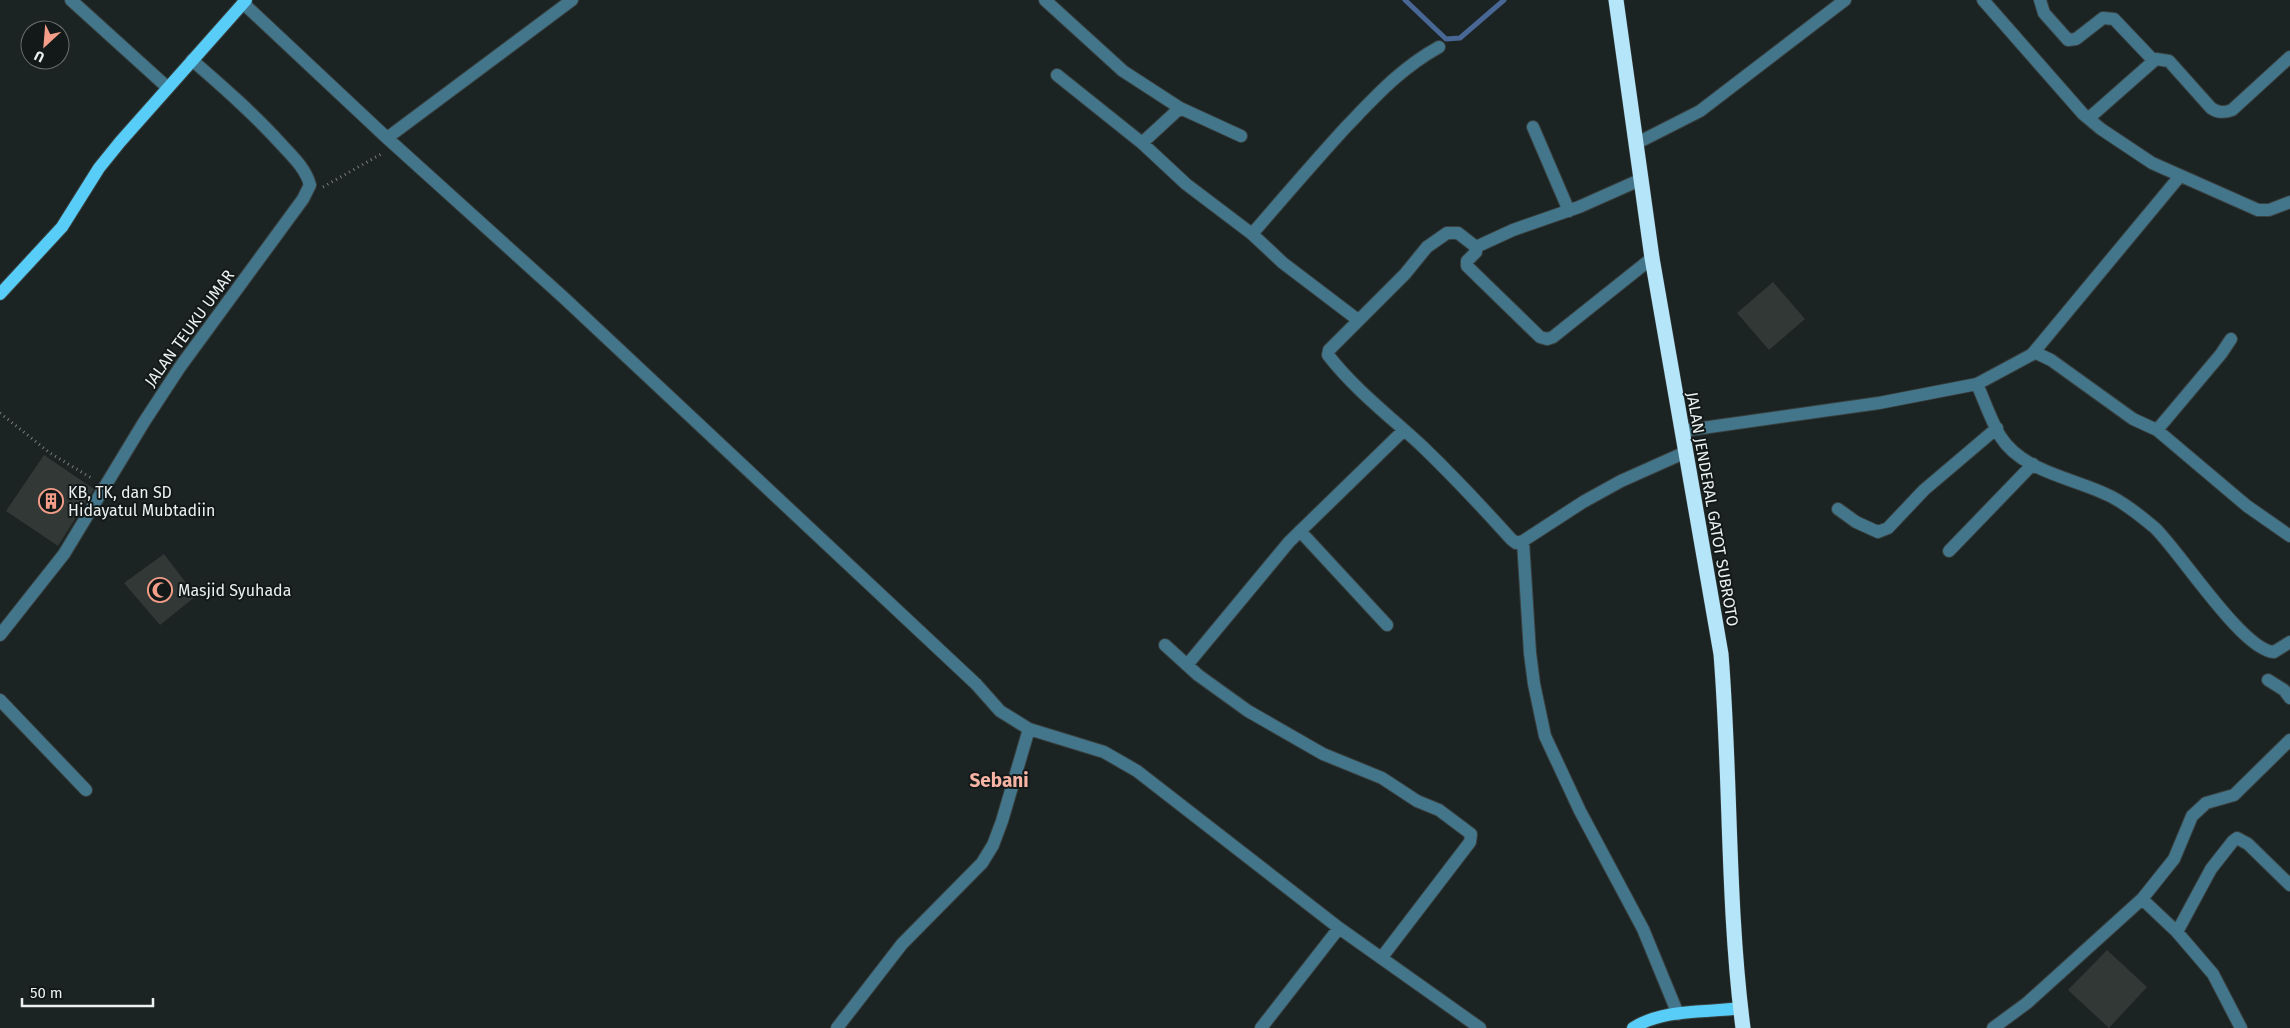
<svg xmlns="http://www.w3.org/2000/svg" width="2290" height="1028" viewBox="0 0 2290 1028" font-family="'Fira Sans',sans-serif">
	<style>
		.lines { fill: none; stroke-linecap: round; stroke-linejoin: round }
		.stream { stroke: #486794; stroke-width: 5 }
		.building { fill: #323835 }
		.minor-casing { stroke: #394040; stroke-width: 14 }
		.major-casing { stroke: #394040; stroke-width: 14 }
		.highway-casing { stroke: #394040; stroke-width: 16 }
		.path { stroke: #797f7f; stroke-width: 3; stroke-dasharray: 1 4; stroke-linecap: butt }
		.minor { stroke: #43768b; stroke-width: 12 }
		.major { stroke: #58cdf7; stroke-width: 12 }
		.highway { stroke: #b5e5f9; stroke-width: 15 }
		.labels { text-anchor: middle; stroke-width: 4; stroke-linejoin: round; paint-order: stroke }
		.street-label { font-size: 16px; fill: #ebf0f0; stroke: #131919 }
		.poi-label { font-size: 16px; fill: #ebf0f0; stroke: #131919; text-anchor: start }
		.quarter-label { font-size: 19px; font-weight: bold; fill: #f6b4a4; stroke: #131919 }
	</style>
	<rect width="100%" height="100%" fill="#1c2323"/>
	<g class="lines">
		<path class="stream" d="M1405,0L1446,39L1460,38L1504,0"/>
	</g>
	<path class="building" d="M1773,282L1805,319L1769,350L1737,313Z
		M44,455L94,489L58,546L6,511Z
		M164,554L196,596L160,625L124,583Z
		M2107,950L2147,987L2109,1028L2068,990Z"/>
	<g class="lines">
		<defs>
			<path id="minor" d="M71,0L167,87
				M1045,0L1123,71L1180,108L1241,136
				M1983,0L2083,114L2101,129L2152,163L2258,210H2269L2290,202
				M2040,0L2044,13L2068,40L2076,39L2103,18L2114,19L2153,60
				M243,3L387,138L563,297L976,684L1000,711L1029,729L1104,752L1137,771L1339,928L1480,1028
				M1057,75L1142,143L1186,184L1252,234L1283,263L1358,320
				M2089,118L2156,59L2169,61L2211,108C2218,113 2224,113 2232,110L2290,57
				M1533,127L1569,211
				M387,138L572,0
				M1142,143L1180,108
				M1637,143L1700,111L1845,0
				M1252,234C1283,198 1314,162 1346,127C1376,96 1401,68 1439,47
				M1476,247L1513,230L1579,207L1642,179
				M1652,258L1553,337L1547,339L1540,337L1467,266V261L1476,252V247L1458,233H1447L1427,247L1405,274L1329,350L1328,355C1355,390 1392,418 1424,448C1454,477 1483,508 1511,539L1516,543L1523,541L1583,502L1621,481L1686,452
				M2034,352L2180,176
				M1977,384C1984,400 1991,420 2000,436C2023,473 2076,478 2112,497C2127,505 2142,517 2155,528C2180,552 2243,651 2274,652L2290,642
				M2157,430L2221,354L2231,339
				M1681,431L1879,403L1977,384L2031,355L2034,352L2051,360L2133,419L2157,430L2247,506L2290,536
				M1838,509L1856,522L1878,532L1888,528L1924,490L1997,428
				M1300,531L1387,625
				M1523,541L1530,653L1534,684L1545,736L1580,811L1643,929L1678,1014
				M1949,551L2033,464
				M0,635L64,554L144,422L180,367L303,199L310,185C306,169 293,157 282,145C254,114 223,87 192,60
				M1165,645L1198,675L1248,711L1323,754L1382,778L1417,801L1439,810L1471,834L1470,842L1382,957
				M1187,665L1289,542L1403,431
				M2268,680L2284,690L2290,698
				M0,700L86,790
				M2142,899L2177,932L2213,974L2241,1028
				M2177,932L2211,869L2233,841L2237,838L2248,844L2290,885
				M837,1028L902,944L982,863L993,845L1002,821L1029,729
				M1261,1028L1339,928
				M1993,1028L2027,1003L2142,899L2174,859L2192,816L2206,803L2234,795L2290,740"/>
			<path id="major" d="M0,294L62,227L99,168L120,142L246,0
				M1633,1028C1664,1008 1706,1013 1741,1008"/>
			<path id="highway" d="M1616,0L1652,258L1721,654C1731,778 1727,904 1743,1028"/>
		</defs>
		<use href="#minor" class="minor-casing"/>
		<use href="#major" class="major-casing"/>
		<use href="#highway" class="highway-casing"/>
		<path class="path" d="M323,187L383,153
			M0,413L50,453L93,479"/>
		<use href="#minor" class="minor"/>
		<use href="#major" class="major"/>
		<use href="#highway" class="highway"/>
	</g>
	<defs>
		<symbol id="building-ring" viewBox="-11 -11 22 22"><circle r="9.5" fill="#131919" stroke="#f49e89" stroke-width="1.5"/><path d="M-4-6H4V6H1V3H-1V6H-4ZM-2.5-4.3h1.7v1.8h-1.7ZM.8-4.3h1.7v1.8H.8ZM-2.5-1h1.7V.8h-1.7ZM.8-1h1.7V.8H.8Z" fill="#f49e89"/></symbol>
		<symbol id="mosque-ring" viewBox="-11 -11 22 22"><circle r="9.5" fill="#131919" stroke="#f49e89" stroke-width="1.5"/><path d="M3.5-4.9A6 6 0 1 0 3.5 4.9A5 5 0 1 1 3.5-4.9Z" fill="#f49e89"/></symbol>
	</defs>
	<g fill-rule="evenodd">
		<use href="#building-ring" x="37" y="487" width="28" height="28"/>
		<use href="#mosque-ring" x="146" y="576" width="28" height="28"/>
	</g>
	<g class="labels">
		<g class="street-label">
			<text transform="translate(189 328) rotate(-54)" y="6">JALAN TEUKU UMAR</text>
			<text transform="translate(1713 509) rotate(80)" y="6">JALAN JENDERAL GATOT SUBROTO</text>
		</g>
		<g class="poi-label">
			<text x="68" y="498">KB, TK, dan SD<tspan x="68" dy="18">Hidayatul Mubtadiin</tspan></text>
			<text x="178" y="596">Masjid Syuhada</text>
		</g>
		<g class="quarter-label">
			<text x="999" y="787">Sebani</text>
		</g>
	</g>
	<g transform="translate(45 45) rotate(206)"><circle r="24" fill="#131919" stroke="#696f6f"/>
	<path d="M0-4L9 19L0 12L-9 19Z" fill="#f49e89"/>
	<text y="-8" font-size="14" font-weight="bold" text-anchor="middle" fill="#ebf0f0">U</text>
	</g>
	<path d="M22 998v8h131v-8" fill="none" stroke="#ebf0f0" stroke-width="2.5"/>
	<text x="30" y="998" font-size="15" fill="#ebf0f0" stroke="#131919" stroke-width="4" paint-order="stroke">50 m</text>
</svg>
